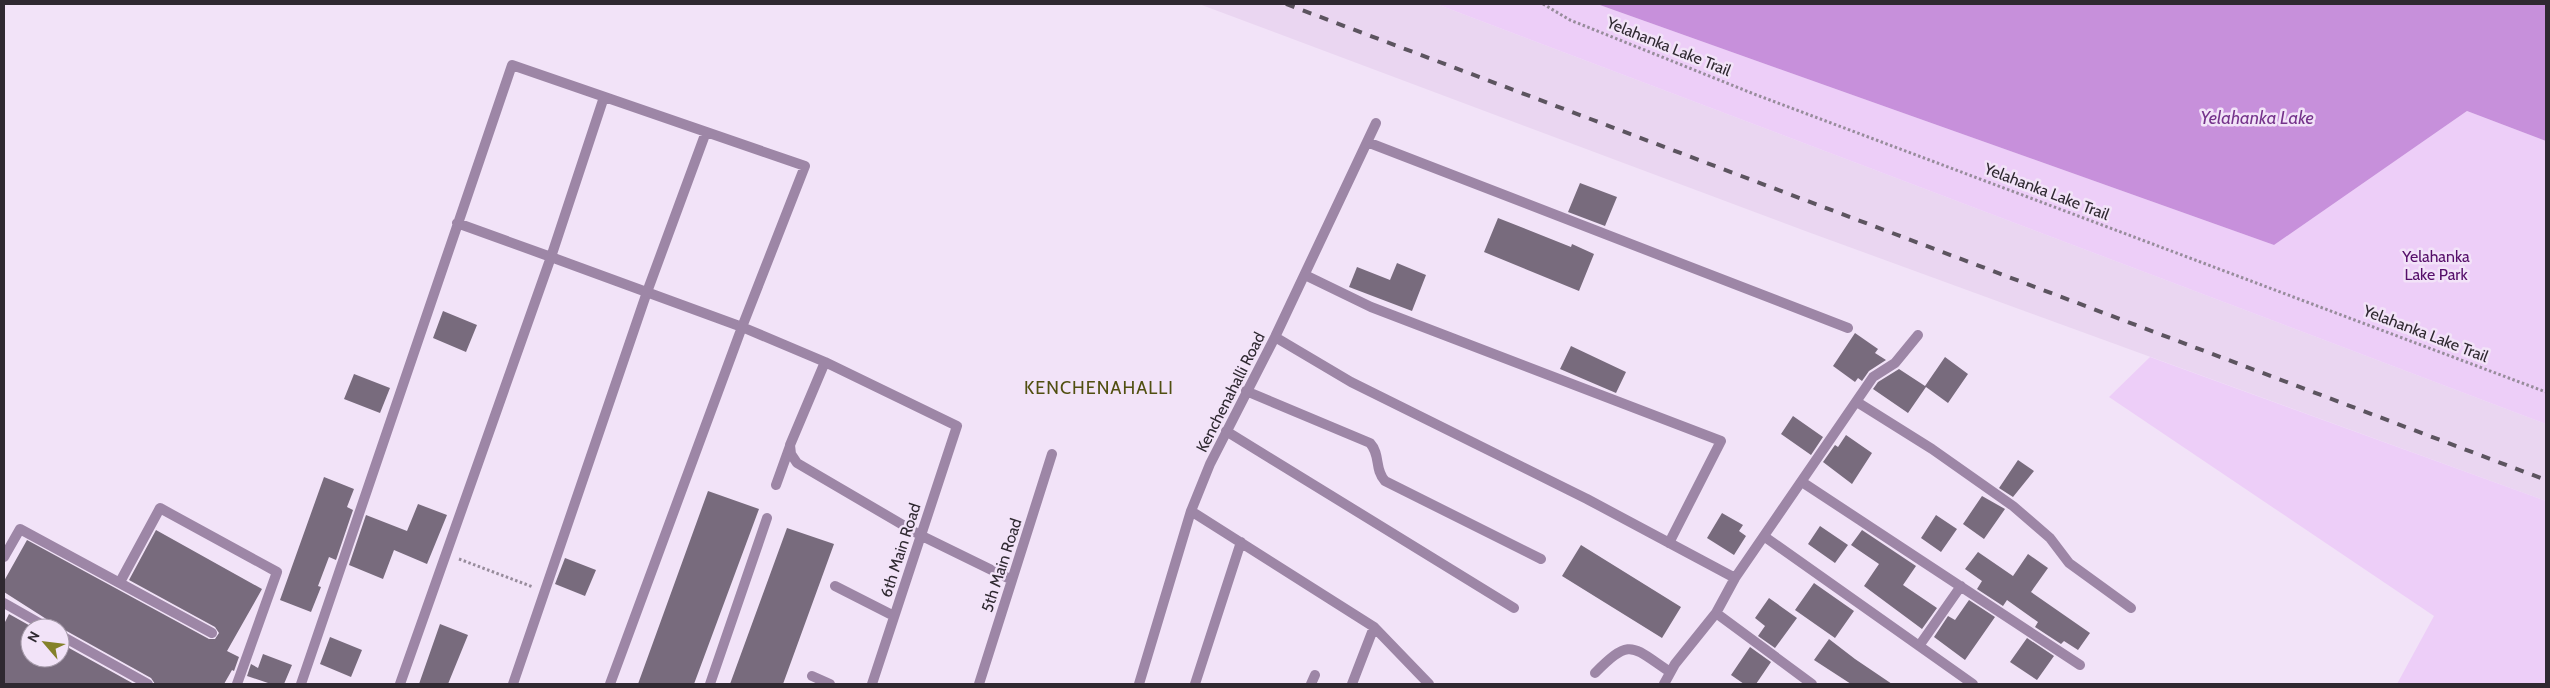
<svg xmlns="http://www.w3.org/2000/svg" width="2550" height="688" viewBox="0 0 2550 688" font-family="Cabin,sans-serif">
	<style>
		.built { fill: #ead6f1 }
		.green { fill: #edcef8 }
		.water { fill: #c790db }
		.building { fill: #786b7d }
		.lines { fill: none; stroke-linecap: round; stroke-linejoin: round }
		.path { stroke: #978c9b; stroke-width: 3; stroke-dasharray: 2.5 2.5; stroke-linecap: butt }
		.lane { stroke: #9d86a6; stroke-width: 10 }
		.street { stroke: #9d86a6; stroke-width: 10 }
		.rail { stroke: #5c545f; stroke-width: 4; stroke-dasharray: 9 9; stroke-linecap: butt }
		.labels { text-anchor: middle; stroke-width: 5; stroke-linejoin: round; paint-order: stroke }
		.street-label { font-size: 16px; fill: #2f2931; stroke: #f2e3f8 }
		.park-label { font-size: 16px; fill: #560f6a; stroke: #f2e3f8 }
		.water-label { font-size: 18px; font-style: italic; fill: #75338b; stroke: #f2e3f8 }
		.neighbourhood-label { font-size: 18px; letter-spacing: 1px; fill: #514f11; stroke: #f2e3f8 }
	</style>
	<rect width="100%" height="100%" fill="#f2e3f8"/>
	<path class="built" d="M1199,4L1439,5L2546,424V501L1808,232Z"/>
	<path class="green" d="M1597,4L2274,245L2467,111L2546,141V424L1439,5Z
		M2150,357L2546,501V684H2397L2434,616L2109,397Z"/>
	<path class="water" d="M1597,4H2546V141L2467,111L2274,245Z"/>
	<path class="building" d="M1580,183L1617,197L1605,226L1568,212Z
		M1498,218L1571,247L1572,244L1594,254L1579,291L1484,252Z
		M1397,263L1426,275L1412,311L1349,287L1357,267L1390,280Z
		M443,311L477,325L466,352L433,338Z
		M1855,333L1878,349L1875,353L1886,360L1869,371L1862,381L1858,378L1855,382L1833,366Z
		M1571,346L1626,372L1616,393L1560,369Z
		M1945,357L1968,374L1948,403L1926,387L1908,413L1873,389L1878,382L1899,369L1925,386Z
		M354,374L390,388L380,413L344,399Z
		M1793,416L1823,437L1811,455L1781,434Z
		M1846,435L1872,453L1852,484L1823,462L1835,445L1838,447Z
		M2018,460L2034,471L2013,497L1999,488Z
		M324,477L354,489L347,507L353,510L336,560L329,557L318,586L321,587L311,612L280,600Z
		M708,491L759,509L694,684H638Z
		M1982,496L2005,509L1984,539L1963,524Z
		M418,504L447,515L427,564L394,550L383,579L349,565L366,515L407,531Z
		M1722,513L1743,525L1739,531L1746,536L1734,555L1707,538Z
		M1936,515L1957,529L1941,552L1921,538Z
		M1820,526L1848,545L1835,563L1808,544Z
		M787,528L834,544L783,684H730Z
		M156,530L262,589L227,651L239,657L234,671L232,670L224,684H155L151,678L63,629L55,628L51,622L4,592V581L27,540L209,639H215L219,633L215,627L129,580Z
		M1862,530L1916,566L1903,585L1937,608L1922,629L1864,586L1879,564L1851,545Z
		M1581,545L1681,607L1662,638L1562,576Z
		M1978,552L2013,576L2028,554L2048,568L2031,592L2090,633L2078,650L2064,641L2061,644L2035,627L2038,622L2007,600L2003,606L1977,589L1982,581L1965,569Z
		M565,558L596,570L585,596L555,584Z
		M1814,583L1854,611L1835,638L1795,610Z
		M1769,598L1797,618L1775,648L1758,636L1765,626L1755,618Z
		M1969,600L1995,617L1965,660L1934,637L1948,616L1955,620Z
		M9,614L34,628H30V658H60V643L134,684H4V624Z
		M440,624L468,635L448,684H419Z
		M330,637L362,650L351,677L320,664Z
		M2027,638L2054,656L2037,680L2010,662Z
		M1829,639L1855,659L1892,684H1851L1814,660Z
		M1750,647L1771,662L1756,684H1744L1731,675Z
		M263,654L292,665L284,684H271L247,676L251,664L258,668Z"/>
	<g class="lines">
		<path class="path" d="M1543,4L1570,20L1754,94L2546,392
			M459,559L533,587"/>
		<path class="lane" d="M4,557L20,529L212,633
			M120,582L160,508L277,572L237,684
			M4,603L48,628
			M60,635L148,684
			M710,684L767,518"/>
		<path class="street" d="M604,97L551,257L742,327L825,362L957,426L872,684
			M1367,142L1848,328
			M1305,275L1371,307L1721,441L1669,543
			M1275,337L1351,382L1587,499L1735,578L1873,377L1895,363L1918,335
			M825,362L790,445L791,454L797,463L920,535L1012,580
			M1246,391L1370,443C1381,455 1374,469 1385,481L1541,559
			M1857,402L1932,449L2013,506L2050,538L2069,563L2131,608
			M1226,431L1514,608
			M1802,482L2080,665
			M776,485L790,446
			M1191,511L1374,627L1429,684
			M1765,537L1973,684
			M1735,578L1716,613L1812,684
			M835,586L894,616
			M1919,646L1961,586
			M1595,673C1631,637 1631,646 1670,672
			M812,676L830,684
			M301,684L512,65L805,166L742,327L610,684
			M400,684L551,257L457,223
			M513,684L647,292L706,132
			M979,684L1052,454
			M1139,684L1191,511L1210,464L1275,337L1376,123
			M1195,684L1241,542
			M1311,684L1315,675
			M1352,684L1374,627
			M1664,684L1675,664L1716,613"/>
		<path class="rail" d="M1286,4L2546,480"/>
	</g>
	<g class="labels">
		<g class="street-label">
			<text transform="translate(1669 46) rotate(22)" y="6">Yelahanka Lake Trail</text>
			<text transform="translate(2047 191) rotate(21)" y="6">Yelahanka Lake Trail</text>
			<text transform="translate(2426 333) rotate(21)" y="6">Yelahanka Lake Trail</text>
			<text transform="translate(1230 392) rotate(-63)" y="6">Kenchenahalli Road</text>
			<text transform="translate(900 550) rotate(-72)" y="6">6th Main Road</text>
			<text transform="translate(1001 565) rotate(-72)" y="6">5th Main Road</text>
		</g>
		<g class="park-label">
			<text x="2436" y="262">Yelahanka<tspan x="2436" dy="18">Lake Park</tspan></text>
		</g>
		<g class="water-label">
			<text x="2257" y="124">Yelahanka Lake</text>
		</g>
		<g class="neighbourhood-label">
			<text x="1099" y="394">KENCHENAHALLI</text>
		</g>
	</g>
	<rect width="2550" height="688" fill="none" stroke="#2f2931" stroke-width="10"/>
	<g transform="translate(45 643) rotate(298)"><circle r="24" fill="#f2e3f8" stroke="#a499a8"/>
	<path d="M0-4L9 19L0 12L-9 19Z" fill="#848129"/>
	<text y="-8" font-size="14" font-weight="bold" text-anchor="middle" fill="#2f2931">N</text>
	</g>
</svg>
